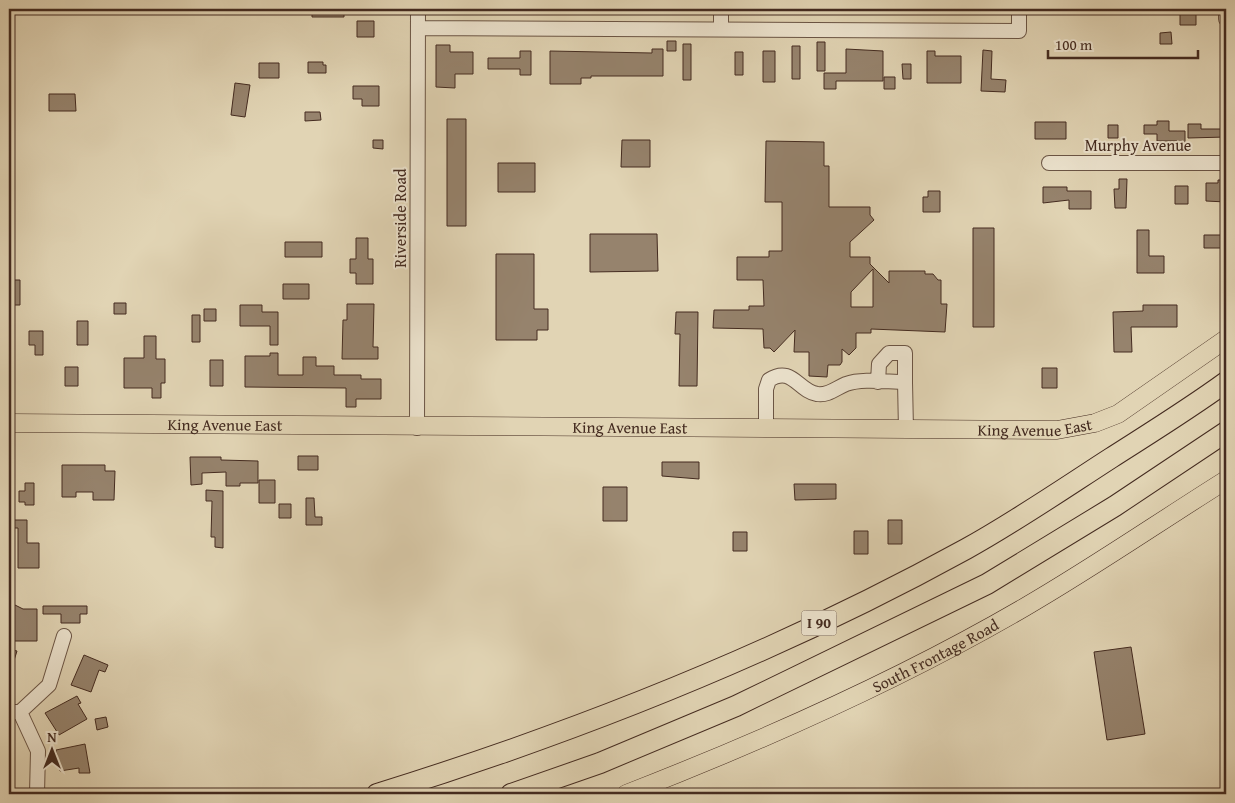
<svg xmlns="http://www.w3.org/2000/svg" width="1235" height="803" viewBox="0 0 1235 803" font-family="'Gentium Book Plus',serif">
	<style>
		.building { fill: #96836d; stroke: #442b20; fill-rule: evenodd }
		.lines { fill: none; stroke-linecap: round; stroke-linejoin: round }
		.minor-casing { stroke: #6b5545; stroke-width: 16 }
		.major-casing { stroke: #442b20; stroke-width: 19 }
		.highway-casing { stroke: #442b20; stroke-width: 22 }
		.minor { stroke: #ece3ce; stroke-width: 14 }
		.major { stroke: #e1d4b4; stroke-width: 18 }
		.highway { stroke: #e1d4b4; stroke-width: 20 }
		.labels { text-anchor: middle; stroke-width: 4; stroke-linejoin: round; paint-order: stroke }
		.shield { fill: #ece3ce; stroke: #766254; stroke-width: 1 }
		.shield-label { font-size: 15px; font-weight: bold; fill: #442b20 }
		.street-label { font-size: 16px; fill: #442b20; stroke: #ece3ce }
	</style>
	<rect width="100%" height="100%" fill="#e1d4b4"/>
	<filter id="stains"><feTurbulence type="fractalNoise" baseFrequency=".004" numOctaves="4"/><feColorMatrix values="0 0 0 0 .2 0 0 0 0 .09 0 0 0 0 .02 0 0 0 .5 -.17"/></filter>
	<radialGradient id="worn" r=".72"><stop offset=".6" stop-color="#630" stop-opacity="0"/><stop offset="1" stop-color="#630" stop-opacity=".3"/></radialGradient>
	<path class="building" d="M312,9H344V17H312Z
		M1180,9H1196V25H1180Z
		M357,21H374V37H357Z
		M1171,32L1172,44H1160V33Z
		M667,41H676V51H667Z
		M817,42H825V71H817Z
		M683,44H691V80H683Z
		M436,45H450V52H473V74H455V88L436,87Z
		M792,46H800V79H792Z
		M652,49H663V76H591V78H581V84H550V51L652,53Z
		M846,49L883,51V81H836V89H824V73H846Z
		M983,50L992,51L991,79L1006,80L1005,92L981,91Z
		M520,51H531V75H520V69H488V58H520Z
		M763,51H775V82H763Z
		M927,51H935V56H961V83H927Z
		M735,52H743V75H735Z
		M308,62H323V65H326V73H308Z
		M259,63H279V78H259Z
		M902,64H911V79H903Z
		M884,77H895V89H884Z
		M235,83L250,85L245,117L231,115Z
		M353,86H379V106H362V99H353Z
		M49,94H75L76,111H49Z
		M305,112H320L321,120L305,121Z
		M447,119H466V226H447Z
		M1157,121H1169V131H1185V144H1177V141H1157V134H1144V125H1157Z
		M1035,122H1066V139H1035Z
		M1188,124H1201V129H1226V137L1188,138Z
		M1108,125H1118V138H1108Z
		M373,140H383V149L373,148Z
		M622,140H650V167H621Z
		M766,141L824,142V166H829V207H870V215L874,220L850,242V257H870V264L889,283V271H925V274H933L938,280H941V304H947L945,332L871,329V333H856V348L849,355L842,349V362L840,365H828L827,377L809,376V352H794L795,330L774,352L770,348H764L763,329L713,328L714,310H749V306H764L763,280H737V257H769V251H782V202H765ZM873,269V307H851V292Z
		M498,163H535V192H498Z
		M1119,179H1127L1126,208H1115L1114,189H1119Z
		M1218,180H1226V202L1206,201V183H1218Z
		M1175,186H1188V204H1175Z
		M1043,187H1067V191H1091V209H1069V200L1043,203Z
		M928,191H940V212H923V197H928Z
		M973,228H994V327H973Z
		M1137,230H1149V256H1164V273H1137Z
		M590,234H657L658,271L590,272Z
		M1204,235H1226V248H1204Z
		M356,238H368V259H373V284H356V273H350V259H356Z
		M285,242H322V257H285Z
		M496,254H534V309H548V330H537V340H496Z
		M9,280H20V305H9Z
		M283,284H309V299H283Z
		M114,303H126V314H114Z
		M347,304H374L373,347H378V359H342L343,320H347Z
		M240,305H262V312H278V345H270V326H240Z
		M1143,305H1177V327H1131L1132,352H1114L1113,312L1143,311Z
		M204,309H216V321H204Z
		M676,312H698L697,386H679L680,334H675Z
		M192,315H200V342H192Z
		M77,321H88V345H77Z
		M29,331H43V355H35V345H29Z
		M144,336H156V359H165V383H161V398H152V388H124V358H144Z
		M270,353H278V375H303V357H316V366H334V375H361V379H381V399H356V407H346V388L245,387V356H270Z
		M210,360H223V386H210Z
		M65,367H78V386H65Z
		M1042,368H1057V388H1042Z
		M298,456H318V470H298Z
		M190,457H221V460L258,461V483H240V486H226V472L202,473V484L191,485Z
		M662,462H699V479L662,476Z
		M62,465H105V471H115L114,500H93V492H76V497H62Z
		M259,480H275V503H259Z
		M25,483H34V505H25V502H19V491H25Z
		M794,484H836V499L795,500Z
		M603,487H627V521H603Z
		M206,490L223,491V548L215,547V537H211L212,501H206Z
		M306,498H314L315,517H322V525H306Z
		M279,504H291V518H279Z
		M12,520H27V543H39V568H18V528H12Z
		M888,520H902V544H888Z
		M854,531H868V554H854Z
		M733,532H747V551H733Z
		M11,603L23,609H37V641H9V608Z
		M43,606H87V614H80V623H61V614H43Z
		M1131,647L1145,734L1107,740L1094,652Z
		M9,649L17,651L10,673L9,672Z
		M84,655L108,665L105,672L99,670L91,692L71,685Z
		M77,696L81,703L78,704L87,719L59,735L45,713Z
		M106,717L108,727L97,730L95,719Z
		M85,744L90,773H79V768L60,771L56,750Z"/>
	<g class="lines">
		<defs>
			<path id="minor" d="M1226,16V19
				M418,28L1019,31V9
				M721,29V9
				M1049,163H1226
				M878,382L879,364L889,353H905V382
				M417,428L418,9
				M766,429V389L769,380C792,365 798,391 817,394C828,396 836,388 846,384C863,378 887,382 905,382L906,430
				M9,712H20L38,751L37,794
				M20,712L49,685L64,636"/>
			<g id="major">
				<path id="s1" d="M9,423L1057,430L1095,423L1118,414L1226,339"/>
				<path id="s2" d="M626,794C762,741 898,681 1025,607C1094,567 1159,522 1226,480"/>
			</g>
			<path id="highway" d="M377,794C580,731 779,652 966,549C1015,522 1063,489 1111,458C1150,433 1189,409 1226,382
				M511,794L600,763L736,706L987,584L1115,506L1226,432"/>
		</defs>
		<use href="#minor" class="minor-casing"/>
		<use href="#major" class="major-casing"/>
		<use href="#highway" class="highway-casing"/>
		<use href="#minor" class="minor"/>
		<use href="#major" class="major"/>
		<use href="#highway" class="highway"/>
	</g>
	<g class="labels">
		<rect class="shield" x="801.5" y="610.5" width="35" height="25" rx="4"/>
		<g class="shield-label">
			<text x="819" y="628">I 90</text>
		</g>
		<g class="street-label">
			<text x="1138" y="151">Murphy Avenue</text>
			<text transform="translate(400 218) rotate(-90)" y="6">Riverside Road</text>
			<text dy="6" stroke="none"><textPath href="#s1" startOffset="216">King Avenue East</textPath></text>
			<text dy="6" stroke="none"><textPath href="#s1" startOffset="1026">King Avenue East</textPath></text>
			<text dy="6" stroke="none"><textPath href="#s1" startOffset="621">King Avenue East</textPath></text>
			<text dy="6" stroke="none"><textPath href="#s2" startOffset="339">South Frontage Road</textPath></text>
		</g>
	</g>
	<rect width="1235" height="803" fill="none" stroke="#e1d4b4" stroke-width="30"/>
	<rect x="10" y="10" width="1215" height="783" fill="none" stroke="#442b20" stroke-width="2.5"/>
	<rect x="15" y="15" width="1205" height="773" fill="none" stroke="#442b20"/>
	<g transform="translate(52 750)" stroke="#ece3ce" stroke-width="4" paint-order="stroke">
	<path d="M0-4L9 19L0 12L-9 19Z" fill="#442b20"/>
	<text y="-8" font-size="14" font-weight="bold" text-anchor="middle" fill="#442b20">N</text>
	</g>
	<path d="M1048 50v8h150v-8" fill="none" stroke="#442b20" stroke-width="2.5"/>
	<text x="1055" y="50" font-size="15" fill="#442b20" stroke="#ece3ce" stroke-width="4" paint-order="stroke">100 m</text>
	<rect width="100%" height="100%" filter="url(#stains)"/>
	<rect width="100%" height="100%" fill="url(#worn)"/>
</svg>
